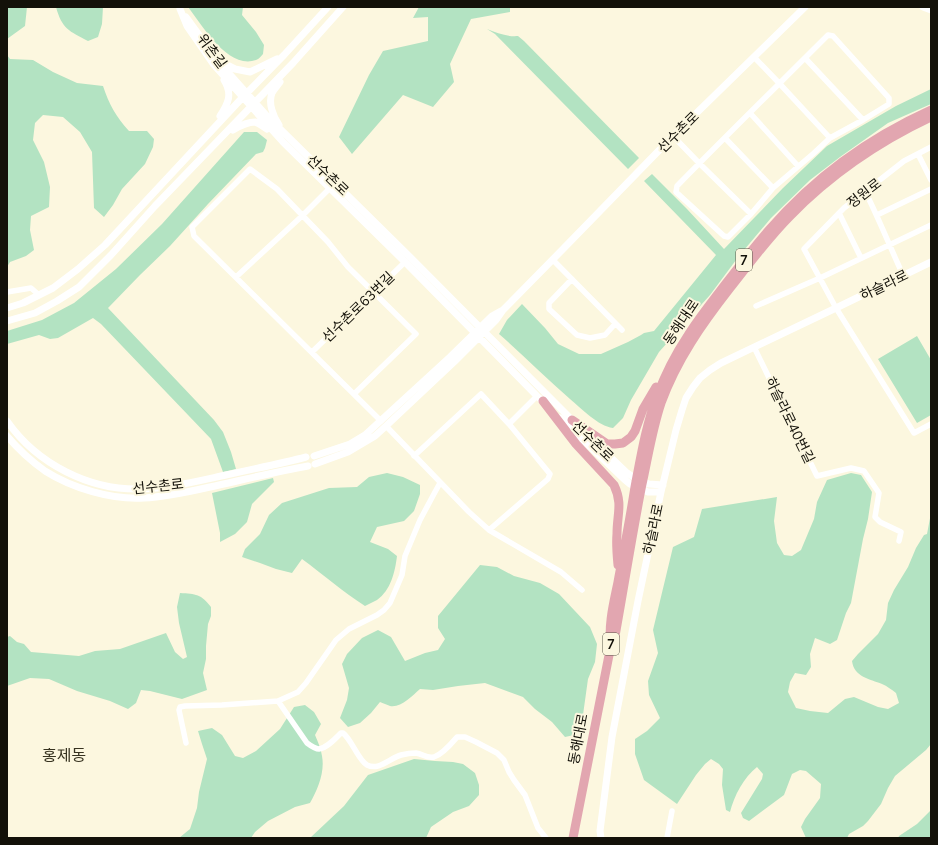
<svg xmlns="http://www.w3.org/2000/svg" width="938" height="845" viewBox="0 0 938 845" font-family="'Nunito Sans','Noto Sans KR',sans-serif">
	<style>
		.green { fill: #b3e3c2 }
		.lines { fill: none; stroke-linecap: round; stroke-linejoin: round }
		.minor { stroke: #fff; stroke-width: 5.5 }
		.tertiary { stroke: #fff; stroke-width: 7 }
		.primary { stroke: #e2a6b0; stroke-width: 9 }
		.labels { text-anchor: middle; stroke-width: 4; stroke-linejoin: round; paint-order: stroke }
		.shield { fill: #fcf7df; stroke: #595649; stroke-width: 1 }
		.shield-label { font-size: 13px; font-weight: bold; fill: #131109 }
		.street-label { font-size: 14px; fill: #131109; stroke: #fcf7df }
		.quarter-label { font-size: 16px; fill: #373320; stroke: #fcf7df }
	</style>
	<rect width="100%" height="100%" fill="#fcf7df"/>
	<path class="green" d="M7,7H27L25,26L7,39Z
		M56,7H103L102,24L98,37L88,41C69,31 62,29 56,7Z
		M188,7H243L242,15L256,32L264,45L263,54C261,56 259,59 256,60C228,70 202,25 188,7Z
		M419,7H510V12L471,19L450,64L454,82L433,107L403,95L352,154L339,137L369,75L383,51L428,41V17L413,18Z
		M487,29C497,33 507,37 518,36L524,41L639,158L628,169L495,34Z
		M7,55L10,59L33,60L53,72L77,83L103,86C109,104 116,117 129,131H147L154,139L153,147L145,164L122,189L113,205L104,217L94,208L92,152L80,132L63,117L43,115L35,123L33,140L44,162L50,187L49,207L31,216L30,230L34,250L26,256L10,262L7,267Z
		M931,89V104L888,123L840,157L810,180L771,218L739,256L710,295L659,352L631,400L623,418L613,428C598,426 582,409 570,399C546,378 523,355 499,334L507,320L522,304L545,328L558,344L579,354H601L628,342L641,335L644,333L654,331L716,255L644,181L652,174L687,209L724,249L783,188L827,146L896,106Z
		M244,132H257L267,140L265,148L263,152L256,154L208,204L170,246L140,275L108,308L214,420L223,432L231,452L236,469L223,472L211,439L101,324L93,318L58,338L50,339L39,335L7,344V331L42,320L74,303L116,269L162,224Z
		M917,336L931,360V415L917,423L878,359Z
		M387,473L403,477L420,485V494L414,511L404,521L377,527L370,542L388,549L397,556C395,572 391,590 377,600C373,602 369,604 365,606C343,592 324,575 302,559L292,573L276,569L260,563L242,557L245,549L260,534L269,515L282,503L329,488L357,487L369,477Z
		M851,473L861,475L872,492L868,519L863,539L851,603L846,613L837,640L830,644L815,638L810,654L811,667L806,675L795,673L790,682L788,692L796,708L810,711L828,713L845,699L854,697L878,707L888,709L899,703L896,693C892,690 887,686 882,684C870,679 854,677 852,661L858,654L878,634L886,620L888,603L894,590L908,567L916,548L924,535L927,534L931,513V744L926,750L895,776L888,788L881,804L868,821L863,826L849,834L847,838H806L801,827L805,819L820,798L821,784L806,771L800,770L792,774L784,795L749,821L743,818L741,813L762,779L763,774L757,767C744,777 734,796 730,812L726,810L722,785L723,769L719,764L711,759L705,764L696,775L677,804L644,780L635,754V739L647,731L660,718L649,695L648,681L658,653L653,630L673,547L694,537L702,509L777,497L774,521L777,543L784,555L792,556L801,550L814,519L817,502L827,480Z
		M273,478L274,482L252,504L247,522L235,534L220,542V533L212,493Z
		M480,565L497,567L514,576L540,583L559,594L590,627L597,644L595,662L588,679L582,722L574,735L565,737L552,722L535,709L523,697L485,683L458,686L433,690L420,689C412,696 401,708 390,706C387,705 383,703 380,702L371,713L360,723L348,727L340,718L347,700L349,688L342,664L347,654L362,638L378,630L391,637L405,661L425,653L438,650L445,639L438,628V616Z
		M180,593C196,594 201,594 211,607V616L208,624L206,646V659L203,673L207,690L182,699L150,691L141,690L136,703L128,709L110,701L77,691L49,679L30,678L7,686V637L10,636L17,642L24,644L31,652L79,656L95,651L120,649L166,633L175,652L183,659L187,657L179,623L177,607Z
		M305,705L314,712L321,724L315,735C318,742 321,749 322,756C325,772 318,789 310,803L295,807L268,821L255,832L251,838H179L190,829L197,808L199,792L207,759L202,744L198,731L212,728L222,735L235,756L243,758L256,751L280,729L294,707Z
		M414,759L435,761L453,762L463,764L475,773L479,785V795L469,806L453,812L431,827L426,838H310L344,806L368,775Z
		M931,810V838H898L899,836L917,824Z"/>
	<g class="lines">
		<path class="minor" d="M828,35L833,36L889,98V104L863,120L830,138L814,153L773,188L751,214L728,237L724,236L676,192L677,186C727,135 778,85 828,35Z
			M754,57L779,83L830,138
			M805,58L863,120
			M750,113L798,166
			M673,136L699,163L751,214
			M725,138L773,188
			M931,147L904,161L844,208L804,249L836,308L914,433L931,424
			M918,154L931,180
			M865,191C879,219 890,247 903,275
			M839,213L861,258
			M877,215L931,189
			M553,260L622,330
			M236,277L302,216L330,188
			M572,279L549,303V309L577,335L590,338L605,335L615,324
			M7,292L31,288L39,295
			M756,306L820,278L931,225
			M754,347L817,476L851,468L864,471L879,493L875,517L880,522L901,532L899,541
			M312,352L405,262
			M354,394L416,334L348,267L328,242L277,189L250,169L192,227L194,236L381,421
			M509,424L537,396
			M386,426L469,512L489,530L561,572L582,590
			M414,456L481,394L509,424L550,474L548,479L489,530
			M278,701L307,743C311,746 315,749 319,749C327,748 335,739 341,733H343C352,740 358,760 367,765C379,771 390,758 401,755C405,754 412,753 416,753C423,754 427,759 434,757C443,754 451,744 457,737H465L476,742L497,753L504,760L509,772L514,780L525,795L538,828L546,838
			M186,743L179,710L180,707L185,706L222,705L278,701L298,692L306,683L336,640L349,629L377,615L384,610L390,603L402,575L405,556L420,520L435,492L440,483
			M667,838L672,811"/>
		<path class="tertiary" d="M923,7L931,10
			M180,9L187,26L214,65L283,142L405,262L537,396L547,405
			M186,17L218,61L267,116L410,257L575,423
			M223,61L227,65L235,69L250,72L277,59
			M220,116C228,104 233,94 224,80
			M279,125C273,116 268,103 272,93C274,89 278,85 280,82
			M233,130C238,127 248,122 255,122C259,123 263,127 267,129
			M7,308L23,303L53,288L78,269L105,245L242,98L284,55L328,7
			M7,321L35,313L57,301L79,287L111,255L155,206L293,63L343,7
			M560,418L624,479L630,484L648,492H661
			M7,421C37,464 90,491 142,489C170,488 198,481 226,475C252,469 280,464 306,457
			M584,432L626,472L636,479L649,484L663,485
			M7,436C18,449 31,461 45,471C72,488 111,500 144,498C166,497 188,492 210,487C242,480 275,472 308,466
			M314,456L350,444L365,435L450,357L492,316L501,311
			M315,464L348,452L375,436L386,426L454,362L496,320L503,310L564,248L673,136L805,7
			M601,838L600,831L612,737L638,601L661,492L676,430L682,410L686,398L693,387L700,378L710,370L721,363L836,308L931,262"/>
		<path class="primary" d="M931,110C869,138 814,178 770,229C754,247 739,267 724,286C712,302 698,319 687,337C675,355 665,375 657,396C646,425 641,456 635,487C630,519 624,550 618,582C614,602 608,624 611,645L615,636C624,586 632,535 642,484C648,457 652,430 661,403C677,359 702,324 730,288C749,264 768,238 790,216C831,174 878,142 931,117
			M543,401L576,444L614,485C623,504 617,514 617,534C616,544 617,554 618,565
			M572,420L607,444H615L623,443L631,437L635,431L643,409L656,387
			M573,838L611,645"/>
	</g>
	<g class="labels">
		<g class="shield">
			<rect x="736" y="249" width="16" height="22" rx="3"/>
			<rect x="603" y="633" width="16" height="22" rx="3"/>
		</g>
		<g class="shield-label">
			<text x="744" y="265">7</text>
			<text x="611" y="649">7</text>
		</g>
		<g class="street-label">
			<text transform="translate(212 51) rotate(53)" y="5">위촌길</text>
			<text transform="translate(678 132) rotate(-45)" y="5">선수촌로</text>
			<text transform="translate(328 175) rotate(44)" y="5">선수촌로</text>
			<text transform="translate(864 193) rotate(-38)" y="5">정원로</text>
			<text transform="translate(884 285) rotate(-26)" y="5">하슬라로</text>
			<text transform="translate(358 307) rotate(-44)" y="5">선수촌로63번길</text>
			<text transform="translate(681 322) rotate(-56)" y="5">동해대로</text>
			<text transform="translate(790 420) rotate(64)" y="5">하슬라로40번길</text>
			<text transform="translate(593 441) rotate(44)" y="5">선수촌로</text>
			<text transform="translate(158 486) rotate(-6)" y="5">선수촌로</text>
			<text transform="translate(653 529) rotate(-78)" y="5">하슬라로</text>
			<text transform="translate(578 739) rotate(-79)" y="5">동해대로</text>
		</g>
		<g class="quarter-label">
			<text x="64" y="761">홍제동</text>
		</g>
	</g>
	<rect width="938" height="845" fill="none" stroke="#131109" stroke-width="16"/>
</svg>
